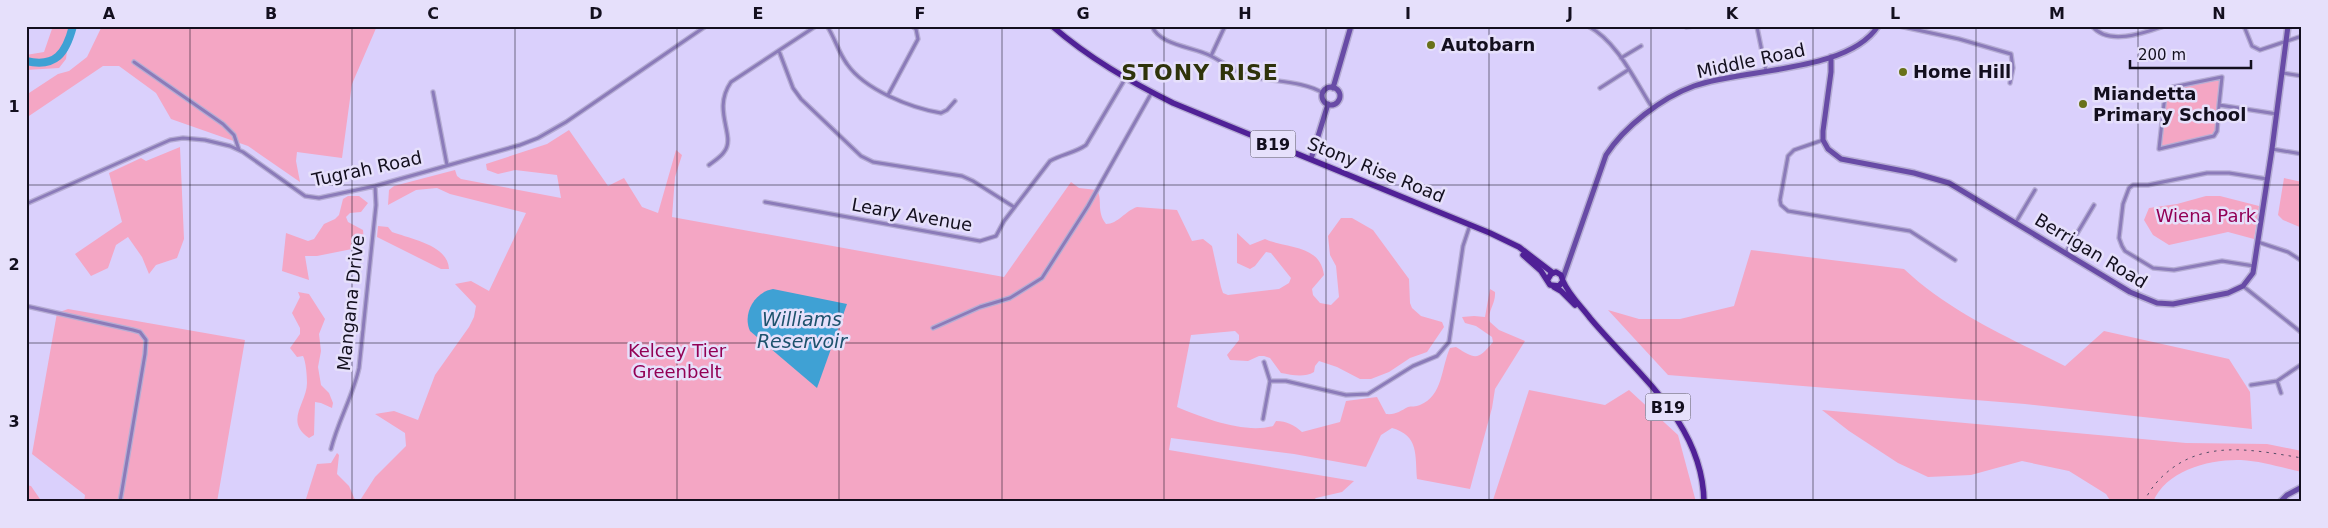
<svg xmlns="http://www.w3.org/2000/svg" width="2328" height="528" viewBox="0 0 2328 528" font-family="'DejaVu Sans',sans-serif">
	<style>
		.green { fill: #f4a6c4 }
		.water { fill: #3fa1d4 }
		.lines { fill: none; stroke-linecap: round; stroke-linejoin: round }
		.river { stroke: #3fa1d4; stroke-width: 8 }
		.street-casing { stroke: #b6add4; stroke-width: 5.5 }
		.secondary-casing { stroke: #b6add4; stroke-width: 8 }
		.primary-casing { stroke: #b6add4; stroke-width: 8 }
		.street { stroke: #8b7bb9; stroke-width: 3 }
		.secondary { stroke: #684ba6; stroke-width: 5 }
		.primary { stroke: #502197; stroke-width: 5.5 }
		.rail { stroke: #534d66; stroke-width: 1; stroke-dasharray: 2.5 5; stroke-linecap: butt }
		.grid { fill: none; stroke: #130f1e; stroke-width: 1; stroke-opacity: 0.55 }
		.poi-dot { fill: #687119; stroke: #e6e0fb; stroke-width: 2 }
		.labels { text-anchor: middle; stroke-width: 5; stroke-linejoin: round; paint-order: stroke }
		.shield { fill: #e6e0fb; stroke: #524e60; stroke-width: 1 }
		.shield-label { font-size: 16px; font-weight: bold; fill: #130f1e }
		.poi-label { font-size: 18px; font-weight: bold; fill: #130f1e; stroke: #e6e0fb; text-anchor: start }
		.street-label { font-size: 18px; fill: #130f1e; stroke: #e6e0fb }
		.park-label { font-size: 18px; fill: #920055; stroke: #e6e0fb }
		.water-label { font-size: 19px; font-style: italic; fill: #1e526d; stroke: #e6e0fb }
		.district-label { font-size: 22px; font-weight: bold; letter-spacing: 1px; fill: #2f330a; stroke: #e6e0fb }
		.neatline { fill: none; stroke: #130f1e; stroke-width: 2 }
		.grid-label { font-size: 16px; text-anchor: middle; font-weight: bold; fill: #130f1e }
	</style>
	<rect width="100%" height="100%" fill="#dad0fc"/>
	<path class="green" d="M53,26H70L66,59L59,68L26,70V55L44,52Z
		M102,26H377L352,84L342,158L297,152L296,161L300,182L248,146L171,119L156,93L119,66H103L26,118V97L29,93L58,74L69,71L87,57Z
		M2220,79L2216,131L2211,135L2161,147L2167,96L2174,88Z
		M569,130L608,186L624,178L642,207L658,213L676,150L682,155L675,177L672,217L1004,277L1071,182L1079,188L1097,190C1103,200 1096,211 1106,224C1118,224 1125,211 1137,207L1177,210L1192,241L1203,239L1212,246L1221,287L1223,293L1228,295L1279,289L1289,283L1291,278L1271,253L1266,252L1255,266L1250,269L1237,263V233L1250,245L1265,239C1287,249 1320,244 1324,275L1312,289L1313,295L1320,303L1331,305L1339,297L1336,266L1330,255L1328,236L1341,218H1352L1373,230L1409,279L1410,303L1412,308L1421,316L1442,322L1444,327L1427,352L1410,358L1389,372L1371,379H1360L1337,367L1319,361L1315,366L1314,372C1304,378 1292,375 1281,373L1270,358L1264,356H1259L1248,361L1230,360L1227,355L1239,340V335L1235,331L1191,335L1177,407C1203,418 1245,434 1273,426L1276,421C1287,421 1294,425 1302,432L1340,422L1346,401L1377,397L1386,414C1396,415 1400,411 1408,407C1411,406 1416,407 1420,405C1443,396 1441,368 1450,348L1456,347C1476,360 1478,360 1493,342L1492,337L1476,326L1465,323L1462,317L1474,316L1485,317L1490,289L1495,292C1496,304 1487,311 1490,322L1499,330L1525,341L1495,389L1492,408L1470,489L1417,479C1415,454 1419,436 1392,428L1381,435L1366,467L1294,454L1171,438L1169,450L1354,481L1342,492L1316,498L1311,502H359L375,477L406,446L405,433L375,414L394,411L418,420L435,375L469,327L474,317L476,306L455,284L471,281L489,291L526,213L450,194L437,188L416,190L388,205L389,190L394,186L455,170L457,176L461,179L561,198L557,175L515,170L498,174L487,170L486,164L547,144Z
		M180,147L184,239L177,258L156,265L149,274L142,257L128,237L116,245L108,268L91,276L75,254L122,222L109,173L141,158L146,161Z
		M2284,178L2302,182V228L2283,220L2278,215Z
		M348,196H359L368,203L361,212L350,213L346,217L348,222L363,230L364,242L362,247L317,256H305L309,280L282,271L286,233L308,241L314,239L324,224L335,219L339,215L343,199Z
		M2206,196H2220L2259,206L2254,239L2228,232L2169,245L2153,235L2144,220L2149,208L2177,204Z
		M378,226L388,227L392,232C411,239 448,245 449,269H441L377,237Z
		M1751,250L1904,269C1951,313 2008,337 2065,366L2104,331L2229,359L2250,392L2252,429L2025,404L1668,375L1608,310L1639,319H1680L1734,306Z
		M298,292L309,294L325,319L319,334L321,351L318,367L321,385L329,393L333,403L332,408L321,403L315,402L314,435L309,438C284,421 307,403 307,383C307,376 306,362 303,356L297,357L290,348L300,334V328L292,313L300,297Z
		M68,309L245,340L217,502H84L85,495L32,454L57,313Z
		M1529,390L1605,405L1629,390L1678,435L1696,502L1493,500Z
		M1822,410L2186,443L2267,444L2302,451V472C2283,468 2261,461 2241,460C2210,459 2166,470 2153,502H2111L2106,494L2069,471L2022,461L1971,475L1928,477L1898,463L1849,431Z
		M337,453L339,455L337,474L349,486L356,502H305L317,464L331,463Z
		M26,485L31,486L42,502H26Z"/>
	<path class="water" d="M773,289L847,304L817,388L750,331C742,313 755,292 773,289Z"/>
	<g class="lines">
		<path class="river" d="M26,61C56,68 66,53 73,26"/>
		<defs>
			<path id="street" d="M827,26C835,38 838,52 847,64C865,90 911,108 941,113L947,110L955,101
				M1152,26C1159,45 1193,47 1209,55C1224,62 1235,73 1253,77C1275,82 1303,81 1323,93
				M1588,26C1618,42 1635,81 1653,109
				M1747,26H1793
				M1899,26L1959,39L2011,54L2013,68L2010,83
				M2092,26C2108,46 2144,33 2164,26
				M2244,26L2252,46L2260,50L2302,36
				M1686,27L1694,26
				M1757,27L1766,71
				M779,51L793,88L801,99L861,156L873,162L962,176L973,181L1014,207
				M1211,56L1225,26
				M1621,58L1641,46
				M134,62L223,124L234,135L239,150
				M2283,73L2302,76
				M1600,88L1628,70
				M433,92L447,165
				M888,95L918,39L916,29L912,26
				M2219,105L2222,77L2173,87L2165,95L2159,149L2214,136L2217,131L2219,105L2277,114
				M1823,140L1794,150L1788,156L1780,200L1781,205L1788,211L1910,231L1955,260
				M2272,149L2302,154
				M709,165C714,161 721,157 724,152C737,136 711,111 731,82L816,26
				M765,202L980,241L996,236L1004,221L1050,161C1062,154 1075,153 1086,145L1125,79
				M26,204L170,140L183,138L205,140L230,146L243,152L305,196L319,198L375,186L520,145L538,138L566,122L706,26
				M2016,222L2035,190
				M2258,242L2288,252L2302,261
				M2066,252L2094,205
				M2254,266L2222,261L2174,270L2153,268L2125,251L2122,246L2119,238L2123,204L2129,188L2133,185H2148L2207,173H2229L2267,179
				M2243,286L2302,333
				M26,306L133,330L140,332L146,340L145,354L120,502
				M933,328L980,307L1010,298L1042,278L1088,206L1152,92
				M1264,362L1270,381
				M2277,381L2281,393
				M2251,385L2277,381L2302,364
				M1263,419L1270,381H1286L1346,395L1368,394L1413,366L1437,356L1449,342L1463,246L1470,225
				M331,449C338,421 353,396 359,368L376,205L375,186"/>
			<path id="secondary" d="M1831,57V72L1823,131V140L1828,149L1841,159L1914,173L1949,183L2130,292L2157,303L2173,304L2228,293L2243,286L2253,273L2272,149L2288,26
				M1322 96a9 9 0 1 1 18 0a9 9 0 1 1-18 0Z
				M1333,88L1351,26
				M1311,159L1328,104
				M1563,278L1606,155C1624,127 1661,98 1694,86C1743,68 1848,73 1878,26
				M2280,502L2287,495L2302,487"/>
			<path id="primary" d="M1052,26C1089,58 1129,81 1173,103L1490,233L1519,247L1553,273
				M1523,255L1541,271L1550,285L1559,286L1563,281L1561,275L1556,272L1551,274L1548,279
				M1563,281C1569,295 1581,306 1590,318C1636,373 1703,423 1704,502
				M1554,287L1561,291L1575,305"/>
		</defs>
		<use href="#street" class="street-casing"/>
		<use href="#secondary" class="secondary-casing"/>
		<use href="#primary" class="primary-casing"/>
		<use href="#street" class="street"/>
		<use href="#secondary" class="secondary"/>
		<use href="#primary" class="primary"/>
		<path class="rail" d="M2144,502C2149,491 2156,482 2165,474C2204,439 2254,450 2302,458"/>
	</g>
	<path class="grid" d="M190,26V502M352,26V502M515,26V502M677,26V502M839,26V502M1002,26V502M1164,26V502M1326,26V502M1489,26V502M1651,26V502M1813,26V502M1976,26V502M2138,26V502M26,185H2302M26,343H2302"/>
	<g class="poi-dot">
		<circle cx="1431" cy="45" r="5"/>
		<circle cx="1903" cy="72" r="5"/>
		<circle cx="2083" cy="104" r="5"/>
	</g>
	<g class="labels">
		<g class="shield">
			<rect x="1250.5" y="130.5" width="45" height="27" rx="4"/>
			<rect x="1645.5" y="393.5" width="45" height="27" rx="4"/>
		</g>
		<g class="shield-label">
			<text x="1273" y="150">B19</text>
			<text x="1668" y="413">B19</text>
		</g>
		<g class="poi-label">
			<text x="1441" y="51">Autobarn</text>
			<text x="1913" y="78">Home Hill</text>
			<text x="2093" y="100">Miandetta<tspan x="2093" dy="21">Primary School</tspan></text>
		</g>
		<g class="street-label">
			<text transform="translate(1751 61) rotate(-12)" y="6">Middle Road</text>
			<text transform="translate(367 169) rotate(-12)" y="6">Tugrah Road</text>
			<text transform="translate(1376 170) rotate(22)" y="6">Stony Rise Road</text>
			<text transform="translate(912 215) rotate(10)" y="6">Leary Avenue</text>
			<text transform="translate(2091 251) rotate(31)" y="6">Berrigan Road</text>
			<text transform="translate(351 303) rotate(-84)" y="6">Mangana Drive</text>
		</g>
		<g class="park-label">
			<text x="2206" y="222">Wiena Park</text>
			<text x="677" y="357">Kelcey Tier<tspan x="677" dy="21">Greenbelt</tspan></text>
		</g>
		<g class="water-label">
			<text x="802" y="326">Williams<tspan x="802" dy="22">Reservoir</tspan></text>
		</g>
		<g class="district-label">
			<text x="1200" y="80">STONY RISE</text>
		</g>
	</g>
	<rect width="2328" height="528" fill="none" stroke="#e6e0fb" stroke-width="55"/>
	<path d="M2130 60v8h121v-8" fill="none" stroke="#130f1e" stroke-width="2.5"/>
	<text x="2138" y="60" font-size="15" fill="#130f1e" stroke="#e6e0fb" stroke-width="4" paint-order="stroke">200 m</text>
	<rect x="28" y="28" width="2272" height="472" class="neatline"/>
	<g class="grid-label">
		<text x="109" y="19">A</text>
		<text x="271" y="19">B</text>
		<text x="433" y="19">C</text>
		<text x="596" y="19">D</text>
		<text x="758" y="19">E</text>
		<text x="920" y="19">F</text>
		<text x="1083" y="19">G</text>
		<text x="1245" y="19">H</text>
		<text x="1408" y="19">I</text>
		<text x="1570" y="19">J</text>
		<text x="1732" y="19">K</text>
		<text x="1895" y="19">L</text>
		<text x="2057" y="19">M</text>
		<text x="2219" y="19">N</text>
		<text x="14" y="112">1</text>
		<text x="14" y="270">2</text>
		<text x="14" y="427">3</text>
	</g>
</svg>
